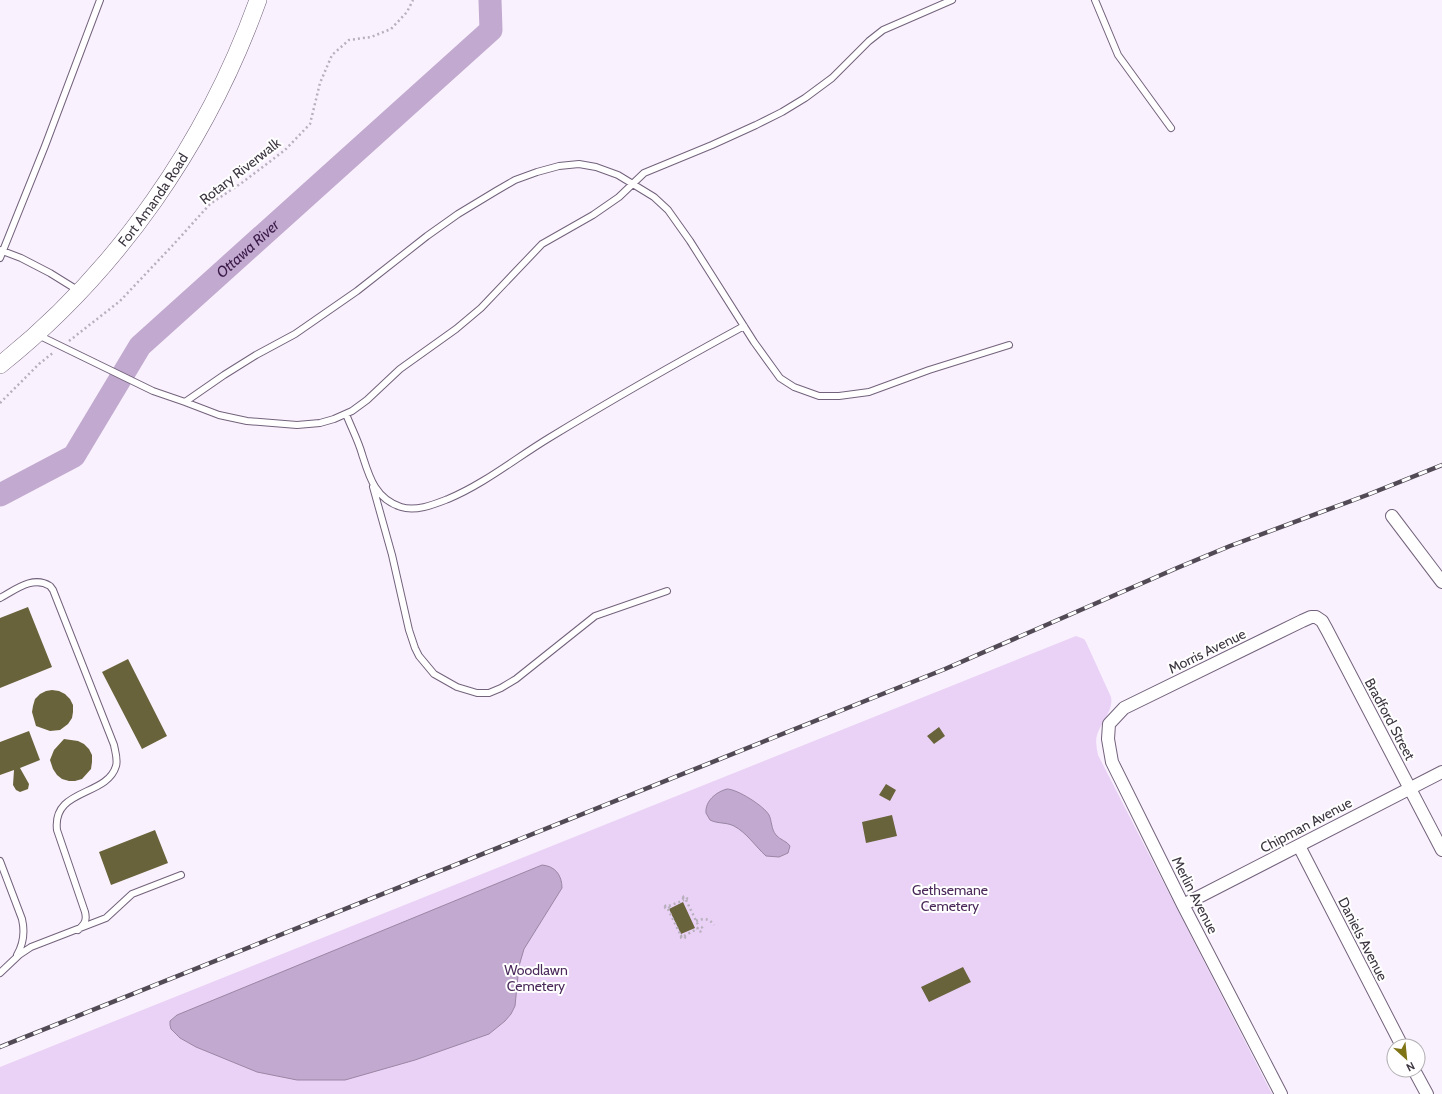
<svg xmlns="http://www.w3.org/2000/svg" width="1442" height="1094" viewBox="0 0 1442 1094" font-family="Cabin,sans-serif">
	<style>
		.green { fill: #ead2f7 }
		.water { fill: #c2a9cf; stroke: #9a86a4 }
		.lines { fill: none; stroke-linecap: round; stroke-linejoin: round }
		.river { stroke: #c2a9cf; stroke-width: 23 }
		.building { fill: #68633a }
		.lane-casing { stroke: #73627c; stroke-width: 8 }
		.street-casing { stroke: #73627c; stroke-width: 14 }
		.secondary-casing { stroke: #73627c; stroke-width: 18 }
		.path { stroke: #b8b0bc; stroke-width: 2.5; stroke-dasharray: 2 3; stroke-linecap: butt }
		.lane { stroke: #fff; stroke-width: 6 }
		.street { stroke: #fff; stroke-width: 12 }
		.secondary { stroke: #fff; stroke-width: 17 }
		.rail-casing { stroke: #524b56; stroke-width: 4.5 }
		.rail { stroke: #fff; stroke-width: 3; stroke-dasharray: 9; stroke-linecap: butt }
		.labels { text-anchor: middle; stroke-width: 4; stroke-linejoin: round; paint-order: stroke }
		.street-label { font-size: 14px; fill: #3d3641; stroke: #fff }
		.park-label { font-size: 14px; fill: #4b2a5b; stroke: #fff }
		.water-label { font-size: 15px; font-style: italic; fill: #3b1a4a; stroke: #fff }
	</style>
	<rect width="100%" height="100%" fill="#f9f1fd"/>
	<path class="green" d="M1076,636L1084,639L1086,642L1111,697C1114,710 1101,722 1097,735C1095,742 1097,749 1098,755L1272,1094H0V1067Z"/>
	<path class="water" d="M727,789C737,789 764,806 769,815C772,821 771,829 776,835C780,840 787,841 790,846L788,853L779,857L766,856C755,846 747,833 734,826C726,822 718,824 710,820L706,813C705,801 716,792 727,789Z
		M542,865C555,866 562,875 562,888L524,949L519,966L515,1006L511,1014L505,1021L489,1034L415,1060L345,1080H297L257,1072L196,1047L180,1038L171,1029L170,1025V1021L177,1015Z"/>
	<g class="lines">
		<path class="river" id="s1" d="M0,495L74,456L140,346L491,30L490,0"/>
	</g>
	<path class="building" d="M28,607L52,667L0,688V618Z
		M128,659L167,736L142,749L102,672Z
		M52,690L59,691L65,694L70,699L73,705V712L72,718L68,724L60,730L50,731L36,726L32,712L33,706L35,699L40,694L46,691Z
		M939,727L945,736L934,744L927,736Z
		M29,731L40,760L20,768L29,784L28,789L20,792L16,790L13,785L14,770L0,775V742Z
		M64,739L78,741L84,744L89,749L92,755V762L91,769L82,779L75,781H69L62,779L57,775L53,769L50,760L54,750Z
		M886,784L896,790L890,801L879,795Z
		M892,815L897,836L866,843L862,822Z
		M155,830L168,863L111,885L99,852Z
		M683,902L695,928L681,934L669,909Z
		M963,967L971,982L929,1002L921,987Z"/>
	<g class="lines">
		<defs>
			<path id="lane" d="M1095,0L1118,55L1171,128
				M0,250L21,258L50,273L79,291
				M0,258L45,146L100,0
				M38,335L153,391L185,402L224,375L256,355L295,334L357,291L427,236L458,214L496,191L515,180L537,172L559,166L579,164L596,167L618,175L654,197L668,210L690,241L754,342L780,378L794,387L819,396H839L869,392L929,370L1009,345
				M185,402L219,415L247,421L297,425L320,423L334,419L352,411L367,400L400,369L456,329L481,308L542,244L593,215L619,197L644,173L712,145L756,125L782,112L805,98L832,78L869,41L883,30L952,0
				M346,414C351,427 358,440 362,454C369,476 375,499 401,507C416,512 435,504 448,499C484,484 516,458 549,438C613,399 678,362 744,326
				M373,487L392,555L409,630L415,648L419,656L434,674L457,687L477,693H489L501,688L516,679L595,616L667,591
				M0,598C15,590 33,575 50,586L53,590L114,745C115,751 118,759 116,766C107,797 52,788 57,830L85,912C87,920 85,924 78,930
				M0,861L22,919C25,932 24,943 17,955
				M0,973L19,955L31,947L106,918L132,894L181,875"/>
			<path id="street" d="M1392,516L1442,582
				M1299,846L1402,1046
				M1183,905L1442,772
				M1414,1070L1427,1094
				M1281,1094L1183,905L1112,762L1108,739L1109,724L1124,708L1302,621L1311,617H1316L1322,621L1327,630L1442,850"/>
			<g id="secondary">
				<path id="s2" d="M0,365C118,271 207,142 258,0"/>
			</g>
		</defs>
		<use href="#lane" class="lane-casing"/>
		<use href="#street" class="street-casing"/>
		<use href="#secondary" class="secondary-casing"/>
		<path class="path" d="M69,341L120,301L173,245L210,204L243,182L285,150L310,124L320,83L332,55L349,40L371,37L391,29L407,12L413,0
			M0,403L39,364L54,352
			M683 898a2 2 0 1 1 4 0a2 2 0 1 1-4 0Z
			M686,900L699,927
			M665 907a2 2 0 1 1 4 0a2 2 0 1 1-4 0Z
			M669,906L684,900
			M668,909L681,936
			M696,921C703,918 709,918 714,925
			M697.5 929a2.5 2.5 0 1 1 5 0a2.5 2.5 0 1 1-5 0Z
			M681 937a2 2 0 1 1 4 0a2 2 0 1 1-4 0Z
			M684,936L697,929"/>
		<use href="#lane" class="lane"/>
		<use href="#street" class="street"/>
		<use href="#secondary" class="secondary"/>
		<defs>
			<path id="rail" d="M0,1047L945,669L1177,568L1230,546L1367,495L1442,465"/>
		</defs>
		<use href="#rail" class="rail-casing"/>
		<use href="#rail" class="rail"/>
	</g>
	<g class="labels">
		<g class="street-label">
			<text transform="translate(240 171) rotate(-38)" y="5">Rotary Riverwalk</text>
			<text dy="5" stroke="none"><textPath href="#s2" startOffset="226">Fort Amanda Road</textPath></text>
			<text transform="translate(1207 651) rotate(-26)" y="5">Morris Avenue</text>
			<text transform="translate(1390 719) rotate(62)" y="5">Bradford Street</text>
			<text transform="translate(1306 825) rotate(-28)" y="5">Chipman Avenue</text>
			<text transform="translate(1195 895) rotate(63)" y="5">Merlin Avenue</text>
			<text transform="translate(1363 939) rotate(63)" y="5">Daniels Avenue</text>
		</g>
		<g class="park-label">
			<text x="950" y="895">Gethsemane<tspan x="950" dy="16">Cemetery</tspan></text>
			<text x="536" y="975">Woodlawn<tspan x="536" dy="16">Cemetery</tspan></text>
		</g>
		<g class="water-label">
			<text dy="5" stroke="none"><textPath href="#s1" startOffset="357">Ottawa River</textPath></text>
		</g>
	</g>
	<g transform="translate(1406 1058) rotate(153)"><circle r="19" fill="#ffffff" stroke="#b1afb3"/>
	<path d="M0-3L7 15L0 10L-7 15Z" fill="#7f7416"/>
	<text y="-6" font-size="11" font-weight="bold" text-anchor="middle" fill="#3d3641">N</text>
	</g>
</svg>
